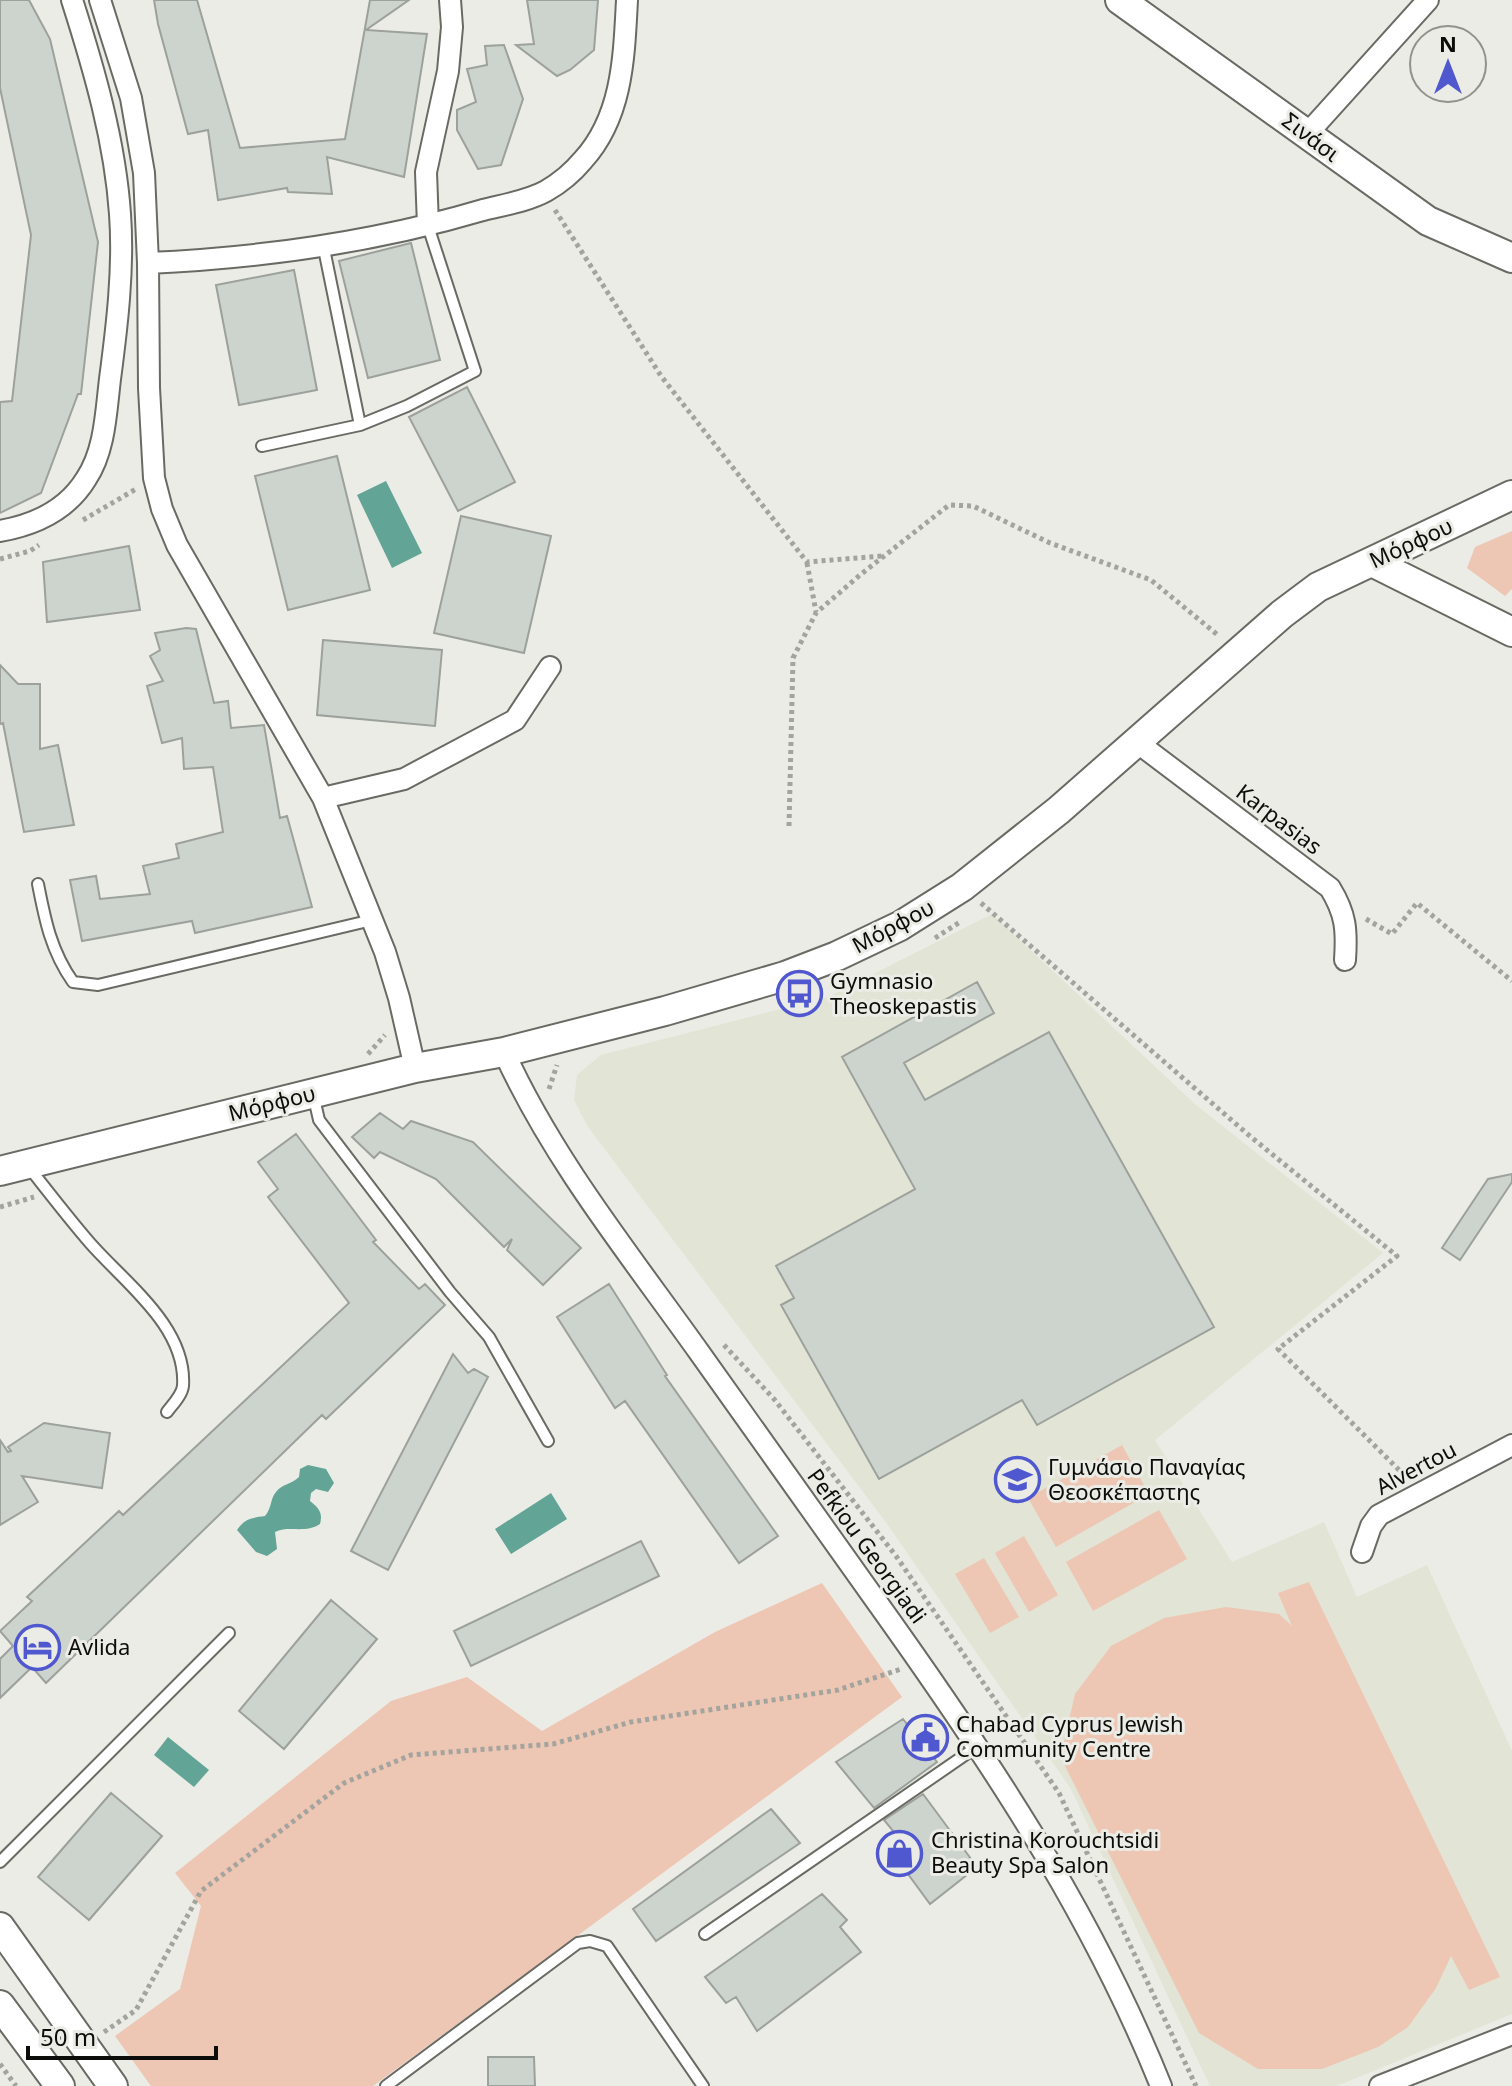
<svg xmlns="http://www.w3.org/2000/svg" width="1512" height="2086" viewBox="0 0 1512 2086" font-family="'Noto Sans',sans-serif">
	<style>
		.built { fill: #e2e4d5 }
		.green { fill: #eec6b4 }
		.water { fill: #62a495 }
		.building { fill: #cdd3cd; stroke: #9ca19c; stroke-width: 2 }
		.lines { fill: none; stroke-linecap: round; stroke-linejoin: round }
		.lane-casing { stroke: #6a6a64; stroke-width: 14 }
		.street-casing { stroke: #6a6a64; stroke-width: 24 }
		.secondary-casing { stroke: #6a6a64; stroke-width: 32 }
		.path { stroke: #a4a49f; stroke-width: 5; stroke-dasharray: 4 4; stroke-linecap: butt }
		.lane { stroke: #fff; stroke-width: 10 }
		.street { stroke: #fff; stroke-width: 20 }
		.secondary { stroke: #fff; stroke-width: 28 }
		.labels { text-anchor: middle; stroke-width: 6; stroke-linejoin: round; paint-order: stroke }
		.street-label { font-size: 22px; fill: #0c0c0a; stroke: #ebece5 }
		.poi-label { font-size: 22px; fill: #0c0c0a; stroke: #ebece5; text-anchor: start }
	</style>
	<rect width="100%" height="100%" fill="#ebece5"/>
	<path class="built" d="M992,914L1196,1105L1383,1253L1155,1440L1232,1562L1324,1522L1357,1597L1427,1565L1512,1751V2014L1337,2086H1210L1071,1789L885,1521L588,1127L574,1100L577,1075L601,1055L828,997Z"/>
	<path class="green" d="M1512,531V589L1505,596L1467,568L1475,547Z
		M1122,1445L1149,1494L1056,1547L1028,1498Z
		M1159,1510L1187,1559L1093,1611L1066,1562Z
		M1024,1536L1058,1595L1029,1612L995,1553Z
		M984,1558L1019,1617L990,1633L955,1574Z
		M1309,1582L1500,1977L1469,1990L1451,1956L1436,1988L1408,2027L1378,2047L1322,2069H1258L1199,2033L1065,1766L1064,1742L1075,1694L1111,1646L1164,1618L1226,1607L1279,1614L1292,1626L1278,1593Z
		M822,1583L902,1697L373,2086H151L115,2036L180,1989L201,1906L175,1873L391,1701L467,1677L542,1731L715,1632Z"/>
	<path class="water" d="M386,481L422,553L392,568L357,495Z
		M308,1465L326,1469L334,1483L328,1492L316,1489L311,1493L310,1501C319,1508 323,1513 320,1524C305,1534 289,1525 275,1532L277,1549L267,1556L256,1552L237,1530C245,1518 252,1518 265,1516C272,1508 270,1499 276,1492C282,1484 292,1484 299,1477L300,1469Z
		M551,1493L567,1519L511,1554L495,1529Z
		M168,1737L209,1770L194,1787L154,1755Z"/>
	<path class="building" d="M0,0H29L50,39L98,242L81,394H78L41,493L0,513V402L12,401L31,235L0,88Z
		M154,0H197L240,148L345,139L370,0H409L366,30L427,34L404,177L327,157L332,194L288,192L287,188L218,200L208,130L188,134L158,24Z
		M527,0H598L594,50L570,70L557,76L516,45L534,44Z
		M504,45L523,99L501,165L478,169L457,130V110L476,102L467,69L487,65L485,46Z
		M411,243L440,360L368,378L339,261Z
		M294,270L317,390L239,405L216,285Z
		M467,387L515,482L458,511L409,417Z
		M337,456L370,590L288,610L255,476Z
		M461,516L551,536L524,653L434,633Z
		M129,546L140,610L47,622L43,562Z
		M186,628L196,629L214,703L228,701L231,728L264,725L280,818L287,816L312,907L195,933L192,921L82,941L70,880L96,876L100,899L150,894L143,866L179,858L176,844L223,832L213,767L184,769L182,738L162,743L147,686L163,681L150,656L160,650L155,633Z
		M323,640L442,650L435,726L317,715Z
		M0,665L18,684H40V749L58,745L74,825L24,832L3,723L0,724Z
		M977,982L994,1013L904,1063L925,1100L1049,1032L1214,1327L1037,1425L1022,1400L879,1479L781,1305L794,1298L776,1266L915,1189L842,1057Z
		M380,1113L403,1129L411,1121L473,1142L581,1248L543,1285L507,1250L512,1239L504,1247L436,1179L380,1152L374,1158L352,1137Z
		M296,1134L376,1240L373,1242L419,1289L425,1284L445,1305L326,1419L322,1415L46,1683L32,1667L0,1698V1659L13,1646L0,1631L32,1601L27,1597L119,1511L123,1515L349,1303L268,1197L278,1189L258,1162Z
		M1512,1174V1182L1460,1260L1442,1248L1488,1179Z
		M609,1284L667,1375L665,1376L778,1536L739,1563L625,1401L615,1408L557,1317Z
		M453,1354L468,1373L474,1369L488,1377L388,1570L351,1551Z
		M44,1423L110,1433L102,1488L22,1476L38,1502L0,1525V1440L8,1452L11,1451L8,1447Z
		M641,1541L659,1576L471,1666L454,1631Z
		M331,1600L377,1639L284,1749L239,1711Z
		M903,1719L937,1762L874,1808L836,1762Z
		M111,1793L162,1836L89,1920L38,1877Z
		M923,1794L977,1867L930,1904L883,1840L894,1832L884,1820Z
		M771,1809L800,1843L656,1941L633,1909Z
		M822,1894L847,1920L840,1927L861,1952L757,2031L736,1997L726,2003L705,1977Z
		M488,2057H534L535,2086H488Z"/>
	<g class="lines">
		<defs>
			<path id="lane" d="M323,244L360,425
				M262,446L360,425L407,406L475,371L428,226
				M38,884C45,920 51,951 73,982L98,985L372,920
				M313,1094L319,1120L450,1292L489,1337L548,1441
				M35,1175C53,1198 71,1221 90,1243C125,1283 187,1327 183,1386C182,1395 173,1404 167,1412
				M0,1862L229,1633
				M705,1934L978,1746
				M386,2086L578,1943L590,1941L607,1946L703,2086"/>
			<path id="street" d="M100,0L131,98L144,173L148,263L149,388L154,478L162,509L177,545L323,798L385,952L399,998L415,1068
				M1308,133L1428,0
				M428,226L426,172L448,71L452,27L450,0
				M148,263C260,258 375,242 483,210C503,205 528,201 546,191C560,183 573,172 583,160C623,116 624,56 627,0
				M0,531C34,525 67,510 86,479C105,451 106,412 110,379C117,326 124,268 120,214C115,141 94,69 72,0
				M1138,743L1330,888C1346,914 1347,930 1345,960
				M323,798L404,779L515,720L550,667
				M504,1052C553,1160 630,1255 699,1352C757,1434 816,1516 874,1598C985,1753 1090,1909 1161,2086
				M1362,1552L1371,1526L1379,1515L1512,1445
				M1380,2086L1512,2034"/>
			<path id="secondary" d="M1120,0L1428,221L1512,258
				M1372,562L1512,632
				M0,1171L415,1068L504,1052L665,1011L785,976L837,956L900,926L962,887L1059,810L1282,614L1318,587L1512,495
				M0,1927L113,2086
				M0,2005L60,2086"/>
		</defs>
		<use href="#lane" class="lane-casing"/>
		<use href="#street" class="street-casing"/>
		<use href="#secondary" class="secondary-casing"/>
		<path class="path" d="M555,210L661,376L807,562L882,556
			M83,520L136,489
			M0,559L30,551L39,545
			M807,563L816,612
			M789,826L793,658L816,613L860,575L949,505L973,506L1050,543L1151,580L1219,636
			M981,903L1251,1137L1397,1256L1278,1349L1406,1477
			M1366,919L1392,934L1417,903L1512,981
			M935,938L960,922
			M368,1054L385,1035
			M549,1089L557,1065
			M0,1207L34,1197
			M724,1345L774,1399L896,1556L1059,1793L1196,2086
			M104,2032L136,2010L201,1891L344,1783L411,1755L553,1744L631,1722L838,1690L901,1669
			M0,2064L16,2086"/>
		<use href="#lane" class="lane"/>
		<use href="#street" class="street"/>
		<use href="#secondary" class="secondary"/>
	</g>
	<defs>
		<symbol id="bus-ring" viewBox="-11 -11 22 22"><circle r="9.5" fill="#ebece5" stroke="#5058cf" stroke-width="1.5"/><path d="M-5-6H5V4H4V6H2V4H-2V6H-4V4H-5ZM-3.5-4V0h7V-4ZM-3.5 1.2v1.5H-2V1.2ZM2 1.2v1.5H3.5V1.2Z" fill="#5058cf"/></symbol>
		<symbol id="school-ring" viewBox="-11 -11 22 22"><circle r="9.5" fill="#ebece5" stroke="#5058cf" stroke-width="1.5"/><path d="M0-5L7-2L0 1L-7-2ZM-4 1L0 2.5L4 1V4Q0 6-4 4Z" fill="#5058cf"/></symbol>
		<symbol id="hotel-ring" viewBox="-11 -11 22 22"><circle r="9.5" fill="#ebece5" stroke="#5058cf" stroke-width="1.5"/><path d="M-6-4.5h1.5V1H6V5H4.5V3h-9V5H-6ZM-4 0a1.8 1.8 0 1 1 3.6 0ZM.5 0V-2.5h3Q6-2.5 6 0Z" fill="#5058cf"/></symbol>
		<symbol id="civic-ring" viewBox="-11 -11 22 22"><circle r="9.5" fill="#ebece5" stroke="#5058cf" stroke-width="1.5"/><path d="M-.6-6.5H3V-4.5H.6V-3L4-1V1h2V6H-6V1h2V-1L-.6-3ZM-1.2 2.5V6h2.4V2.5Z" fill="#5058cf"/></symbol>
		<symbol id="shop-ring" viewBox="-11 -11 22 22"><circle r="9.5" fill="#ebece5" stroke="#5058cf" stroke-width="1.5"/><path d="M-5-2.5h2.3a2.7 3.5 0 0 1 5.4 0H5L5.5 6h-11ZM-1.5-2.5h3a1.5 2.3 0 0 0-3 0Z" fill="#5058cf"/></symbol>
	</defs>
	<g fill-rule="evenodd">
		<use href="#bus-ring" x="774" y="968" width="51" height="51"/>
		<use href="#school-ring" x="992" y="1454" width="51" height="51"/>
		<use href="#hotel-ring" x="12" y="1622" width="51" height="51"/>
		<use href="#civic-ring" x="900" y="1712" width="51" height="51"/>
		<use href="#shop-ring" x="874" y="1828" width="51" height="51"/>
	</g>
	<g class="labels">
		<g class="street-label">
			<text transform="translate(1311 137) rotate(37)" y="8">Σινάσι</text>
			<text transform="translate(1411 543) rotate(-25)" y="8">Μόρφου</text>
			<text transform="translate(1279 819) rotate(37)" y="8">Karpasias</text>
			<text transform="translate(893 926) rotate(-28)" y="8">Μόρφου</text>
			<text transform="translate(272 1103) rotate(-14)" y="8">Μόρφου</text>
			<text transform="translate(1416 1468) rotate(-28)" y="8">Alvertou</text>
			<text transform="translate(867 1546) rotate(54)" y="8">Pefkiou Georgiadi</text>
		</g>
		<g class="poi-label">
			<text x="830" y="989">Gymnasio<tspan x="830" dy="25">Theoskepastis</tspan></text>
			<text x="1048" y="1475">Γυμνάσιο Παναγίας<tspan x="1048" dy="25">Θεοσκέπαστης</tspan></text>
			<text x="68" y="1655">Avlida</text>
			<text x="956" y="1732">Chabad Cyprus Jewish<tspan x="956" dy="25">Community Centre</tspan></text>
			<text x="931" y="1848">Christina Korouchtsidi<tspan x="931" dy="25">Beauty Spa Salon</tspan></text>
		</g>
	</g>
	<g transform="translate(1448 64)"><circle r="38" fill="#ebece5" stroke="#92928d" stroke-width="2"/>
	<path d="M0-6L14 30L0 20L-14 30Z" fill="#5058cf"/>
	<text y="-12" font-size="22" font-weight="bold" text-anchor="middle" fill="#0c0c0a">N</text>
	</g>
	<path d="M28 2046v12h188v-12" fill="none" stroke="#0c0c0a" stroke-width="4"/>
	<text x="40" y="2046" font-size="24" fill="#0c0c0a" stroke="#ebece5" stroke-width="6" paint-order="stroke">50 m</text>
</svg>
